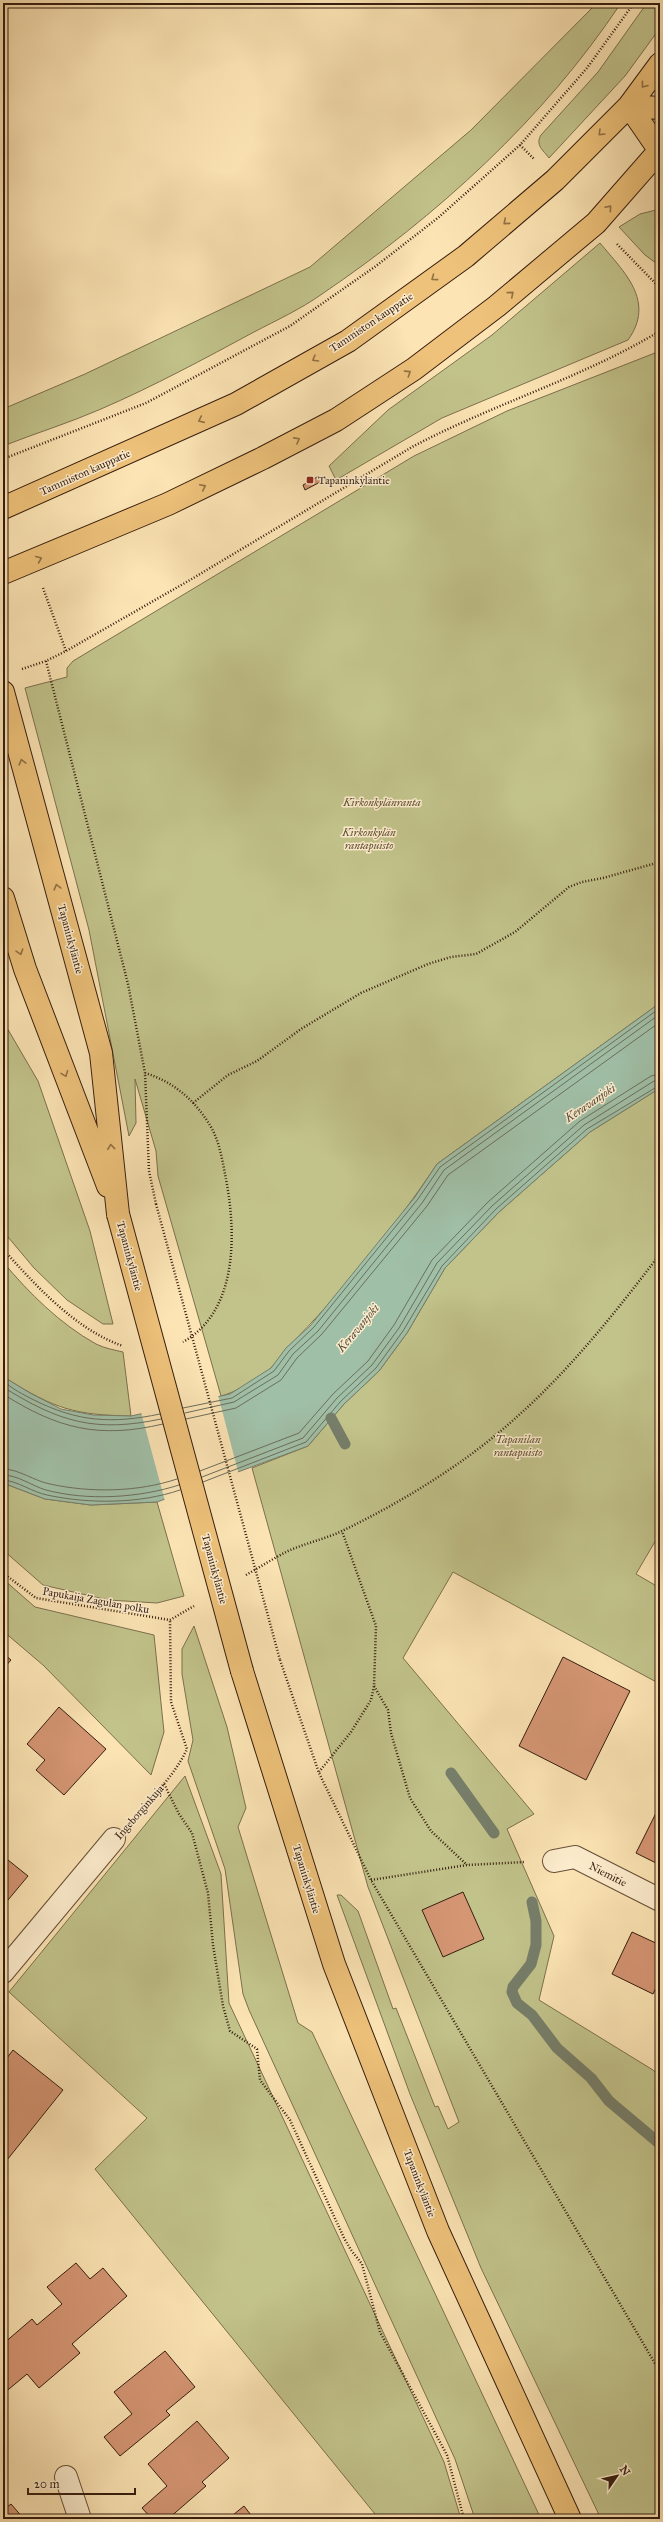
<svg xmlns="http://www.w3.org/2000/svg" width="663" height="2522" viewBox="0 0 663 2522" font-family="'IM FELL Great Primer',serif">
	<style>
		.green { fill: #c2c38b; stroke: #7c704d }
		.water { fill: #a0bfa7; stroke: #767e6a }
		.pier { fill: #fce4b4 }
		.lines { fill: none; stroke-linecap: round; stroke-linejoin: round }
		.shore { stroke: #6b6e5b; stroke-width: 1 }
		.stream { stroke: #767e6a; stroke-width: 11 }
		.building { fill: #d59674; stroke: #361d0f }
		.minor-casing { stroke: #684f38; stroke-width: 24 }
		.major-casing { stroke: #361d0f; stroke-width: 24 }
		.path { stroke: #361d0f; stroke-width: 2.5; stroke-dasharray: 1 2; stroke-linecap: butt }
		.minor { stroke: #fdedce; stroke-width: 22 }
		.major { stroke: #eec27a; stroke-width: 22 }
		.major-bridge-casing { stroke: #361d0f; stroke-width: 24; stroke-linecap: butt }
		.path-bridge { stroke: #361d0f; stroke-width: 2.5; stroke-dasharray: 1 2; stroke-linecap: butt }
		.major-bridge { stroke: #eec27a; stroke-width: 22 }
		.oneway { stroke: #927044 }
		.poi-dot { fill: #8f2418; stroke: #fdedce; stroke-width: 1.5 }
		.labels { text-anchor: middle; stroke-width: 3; stroke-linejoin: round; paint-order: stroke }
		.street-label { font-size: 11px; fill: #361d0f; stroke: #fdedce }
		.poi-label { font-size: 11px; fill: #361d0f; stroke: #fdedce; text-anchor: start }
		.park-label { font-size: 11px; font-style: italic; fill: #604f34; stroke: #fdedce }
		.water-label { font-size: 12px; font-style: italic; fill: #564e3d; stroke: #fdedce }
	</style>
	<rect width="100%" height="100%" fill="#fce4b4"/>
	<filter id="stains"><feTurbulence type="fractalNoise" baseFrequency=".005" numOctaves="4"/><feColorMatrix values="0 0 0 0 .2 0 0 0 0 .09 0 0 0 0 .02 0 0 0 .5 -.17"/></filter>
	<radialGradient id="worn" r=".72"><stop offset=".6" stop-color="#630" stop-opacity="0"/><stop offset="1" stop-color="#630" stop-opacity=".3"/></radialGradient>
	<path class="green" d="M597,3H621C544,119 437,216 322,294C301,309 277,320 254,332C204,359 154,386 101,409C69,423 36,433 3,446V409L85,374L310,267L471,130Z
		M647,3H660V28L625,76L549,158C543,150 535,145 541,135L598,72Z
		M660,209V266L645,255L619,227L640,214Z
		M600,243C624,272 656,301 628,340L442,418L336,480L329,466L388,410L492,335Z
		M660,351V1003L437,1164C395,1227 341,1294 288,1347C281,1353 278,1362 271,1368C261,1378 234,1393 221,1396L158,1176L156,1151L135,1079L136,1123L129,1136L89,930L25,688L67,677V668L73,661L414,456L507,411Z
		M3,1021L38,1081L90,1231L113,1324H103L67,1300L34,1268L3,1231Z
		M660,1088V1533L636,1574L660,1588V1684L453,1572L403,1658L534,1814L507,1829L554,1936L539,2000L653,2070L660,2077V2519H601L481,2268L410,2094L337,1895H341L358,1911L393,2009L396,2008L435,2107L438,2106L448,2129L459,2122L368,1887L252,1468L308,1446L344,1404L379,1371L407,1333L445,1268L499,1212L590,1132Z
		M3,1262C29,1293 60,1324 96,1344C104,1348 114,1350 123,1352L131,1416C75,1415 55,1409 7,1379L3,1373Z
		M3,1483L45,1499L91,1505L157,1502L184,1596L157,1603L108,1600L43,1585L3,1550Z
		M3,1579L35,1607L154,1635L164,1732L151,1775L43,1665L3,1631Z
		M194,1626L227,1727L246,1808L238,1827L298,2023L312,2032L541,2519H475L455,2459L249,2010L243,1994L225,1869L188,1761L193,1740L182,1674V1649Z
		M185,1776L221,1874L229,2003L444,2462L461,2519H379L95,2169L147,2118L9,1992Z"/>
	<path class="water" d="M660,1003V1088L590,1132L499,1212L445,1268L407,1333L379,1371L344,1404L308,1446L157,1502L91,1505L45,1499L3,1483V1373L7,1379L30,1393L61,1409L93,1415L131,1416L230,1394L271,1368L286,1348L311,1325L415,1197L437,1164Z"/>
	<path class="pier" d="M218,1395L239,1475L165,1501L141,1412Z"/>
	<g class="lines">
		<path class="shore" d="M3,1380C10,1388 24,1395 34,1400C78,1422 112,1424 160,1414
			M3,1387C59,1422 95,1433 161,1419
			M3,1394C58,1429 99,1439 163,1424
			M183,1408L232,1398L274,1371L289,1351L314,1327L418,1199L440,1167L660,1008
			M185,1413L234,1402L278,1375L293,1354L318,1331L422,1203L444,1170L660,1014
			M186,1419L236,1408L281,1380L297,1358L322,1334L427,1206L448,1175L660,1022
			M3,1469C19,1469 34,1481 50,1484C91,1493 138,1492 177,1479
			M200,1471L299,1433L333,1394L368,1361L394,1325L432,1260L488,1202L580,1121L651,1076L660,1074
			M3,1475C18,1475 32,1486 46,1490C87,1501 139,1498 179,1485
			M202,1477L303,1438L337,1398L372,1365L399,1328L437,1263L492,1206L584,1125L654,1081L660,1080
			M3,1480C18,1481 32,1492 47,1495C89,1504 139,1504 180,1490
			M203,1482L306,1442L341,1401L376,1368L403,1331L442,1266L496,1209L587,1129L660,1085"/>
		<path class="stream" d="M331,1418L345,1444
			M451,1773L494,1833
			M532,1902L536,1921V1945L531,1964L513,1987L512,1992L517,2003L532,2015L557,2048L591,2078L609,2101L660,2144"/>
	</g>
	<path class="building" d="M319,476L322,481L305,490L303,485Z
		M3,1653L11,1660L3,1669Z
		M563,1657L630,1691L586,1780L519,1746Z
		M59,1707L106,1749L64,1795L36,1770L45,1760L27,1744Z
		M660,1805V1865L636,1853Z
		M3,1856L28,1876L3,1906Z
		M463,1892L484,1939L443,1957L422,1910Z
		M632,1932L660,1945V1979L653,1994L612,1974Z
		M13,2050L63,2090L3,2165V2063Z
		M76,2263L90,2279L103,2268L127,2296L72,2344L80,2353L39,2388L27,2374L3,2394V2354L7,2350L3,2344L32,2319L37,2325L62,2304L47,2287Z
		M165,2351L195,2387L166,2411L170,2415L120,2456L104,2437L132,2414L114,2392Z
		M197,2421L229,2458L202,2482L206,2486L168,2519H152L142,2508L167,2486L148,2464Z
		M11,2504L24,2519H3V2510Z
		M244,2506L254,2519H228Z"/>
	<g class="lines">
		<defs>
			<path id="minor" d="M554,1861L575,1857L660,1900
				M3,1972L114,1839
				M66,2477L80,2519"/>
			<path id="major" d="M629,106L660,151
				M629,106L660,108
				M3,508L236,404L348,341L466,256L555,180L629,106L660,64
				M3,573L168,504L263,458L336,420L414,369L497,306L596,223L660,150
				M3,692L101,1053L118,1214
				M3,898L25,969L108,1186
				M242,1671L334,1964L438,2231L570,2519"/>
		</defs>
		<use href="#minor" class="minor-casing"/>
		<use href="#major" class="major-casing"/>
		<path class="path" d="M520,145L534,159
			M617,244L660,288
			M3,459L146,403L290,326L376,266L439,217L520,145L587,68L634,3
			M43,588L66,651
			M46,661L128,984L145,1073L149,1171L156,1204
			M22,669L46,661L66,651L190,580L412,447C493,404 582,378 660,331
			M145,1073C174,1082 195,1100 211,1127C219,1141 222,1158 225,1174C236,1228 240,1310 183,1342
			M193,1103L228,1075L257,1061L301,1029L361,993L428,964L451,957L476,954L515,932L569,887L582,882L603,878L660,862
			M3,1249C35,1285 76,1330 123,1346
			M3,1573L36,1598L170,1620
			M246,1575C260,1567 274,1558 288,1551C306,1543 325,1539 342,1531C373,1516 406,1498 435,1479C531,1418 592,1343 660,1254
			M170,1620L194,1606
			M280,1660L319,1773L371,1880L660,2372
			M374,1686L388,1710L391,1733L410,1798L431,1831L467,1865
			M319,1772L351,1732L371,1700L374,1686L376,1626L342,1531
			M164,1784L179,1814L192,1833L208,1893L213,1945L223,2006L230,2031L257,2049L260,2080L290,2120L344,2238L351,2250L362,2264L380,2332L447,2455L464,2519
			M134,1817C153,1796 175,1775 187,1749L171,1702L170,1620
			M371,1880L467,1865L525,1862"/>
		<use href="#minor" class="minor"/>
		<use href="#major" class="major"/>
		<defs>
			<path id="major-bridge" d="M118,1214L242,1671"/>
		</defs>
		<use href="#major-bridge" class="major-bridge-casing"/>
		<path class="path-bridge" d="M156,1204L280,1660"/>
		<use href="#major-bridge" class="major-bridge"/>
	</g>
	<defs><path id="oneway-chevron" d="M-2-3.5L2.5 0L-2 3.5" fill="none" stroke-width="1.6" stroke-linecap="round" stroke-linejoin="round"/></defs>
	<g class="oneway">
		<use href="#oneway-chevron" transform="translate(644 85) rotate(127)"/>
		<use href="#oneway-chevron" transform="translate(601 133) rotate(135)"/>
		<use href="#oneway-chevron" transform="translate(609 208) rotate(-49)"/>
		<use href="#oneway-chevron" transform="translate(506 222) rotate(140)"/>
		<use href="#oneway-chevron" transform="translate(434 278) rotate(144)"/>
		<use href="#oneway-chevron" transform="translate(511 294) rotate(-40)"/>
		<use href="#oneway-chevron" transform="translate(315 359) rotate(150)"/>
		<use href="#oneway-chevron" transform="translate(408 373) rotate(-33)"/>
		<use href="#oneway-chevron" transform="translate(201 420) rotate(156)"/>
		<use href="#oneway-chevron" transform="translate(297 440) rotate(-28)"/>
		<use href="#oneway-chevron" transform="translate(203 487) rotate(-26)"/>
		<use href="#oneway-chevron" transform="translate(39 559) rotate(-23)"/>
		<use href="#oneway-chevron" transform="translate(22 762) rotate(-105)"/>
		<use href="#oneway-chevron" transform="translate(57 887) rotate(-105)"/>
		<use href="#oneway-chevron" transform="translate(20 952) rotate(72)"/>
		<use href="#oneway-chevron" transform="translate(65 1074) rotate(69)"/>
		<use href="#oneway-chevron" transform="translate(111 1147) rotate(-96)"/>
	</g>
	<rect class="poi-dot" x="306" y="476" width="8" height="8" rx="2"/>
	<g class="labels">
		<g class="street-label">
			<text transform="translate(371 322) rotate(-34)" y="4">Tammiston kauppatie</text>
			<text transform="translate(85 472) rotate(-24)" y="4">Tammiston kauppatie</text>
			<text transform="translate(71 939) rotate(75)" y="4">Tapaninkyläntie</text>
			<text transform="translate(130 1256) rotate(75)" y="4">Tapaninkyläntie</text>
			<text transform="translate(215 1569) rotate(75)" y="4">Tapaninkyläntie</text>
			<text transform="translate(96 1600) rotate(10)" y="4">Papukaija Zagulan polku</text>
			<text transform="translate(139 1812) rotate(-49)" y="4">Ingeborginkuja</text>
			<text transform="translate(608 1874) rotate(27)" y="4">Niemitie</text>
			<text transform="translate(307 1879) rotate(73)" y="4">Tapaninkyläntie</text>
			<text transform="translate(420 2183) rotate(69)" y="4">Tapaninkyläntie</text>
		</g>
		<g class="poi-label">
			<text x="318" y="484">Tapaninkyläntie</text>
		</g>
		<g class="park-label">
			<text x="382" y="806">Kirkonkylänranta</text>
			<text x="369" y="836">Kirkonkylän<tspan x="369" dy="13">rantapuisto</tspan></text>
			<text x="518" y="1443">Tapanilan<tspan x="518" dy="13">rantapuisto</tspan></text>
		</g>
		<g class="water-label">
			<text transform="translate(590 1103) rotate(-34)" y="4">Keravanjoki</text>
			<text transform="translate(358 1328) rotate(-50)" y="4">Keravanjoki</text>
		</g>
	</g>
	<rect width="663" height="2522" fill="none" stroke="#fce4b4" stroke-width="16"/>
	<rect x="4" y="4" width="655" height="2514" fill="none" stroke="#361d0f" stroke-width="2"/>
	<rect x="8" y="8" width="647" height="2506" fill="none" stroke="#361d0f"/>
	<g transform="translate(617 2476) rotate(56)" stroke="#fdedce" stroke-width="3" paint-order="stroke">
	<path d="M0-3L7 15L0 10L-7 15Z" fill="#361d0f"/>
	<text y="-6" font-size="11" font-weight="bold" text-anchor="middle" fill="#361d0f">N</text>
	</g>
	<path d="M28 2488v6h107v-6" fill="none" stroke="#361d0f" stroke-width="2"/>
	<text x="34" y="2488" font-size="12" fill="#361d0f" stroke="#fdedce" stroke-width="3" paint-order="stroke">20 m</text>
	<rect width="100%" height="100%" filter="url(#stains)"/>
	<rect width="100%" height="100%" fill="url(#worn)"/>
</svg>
